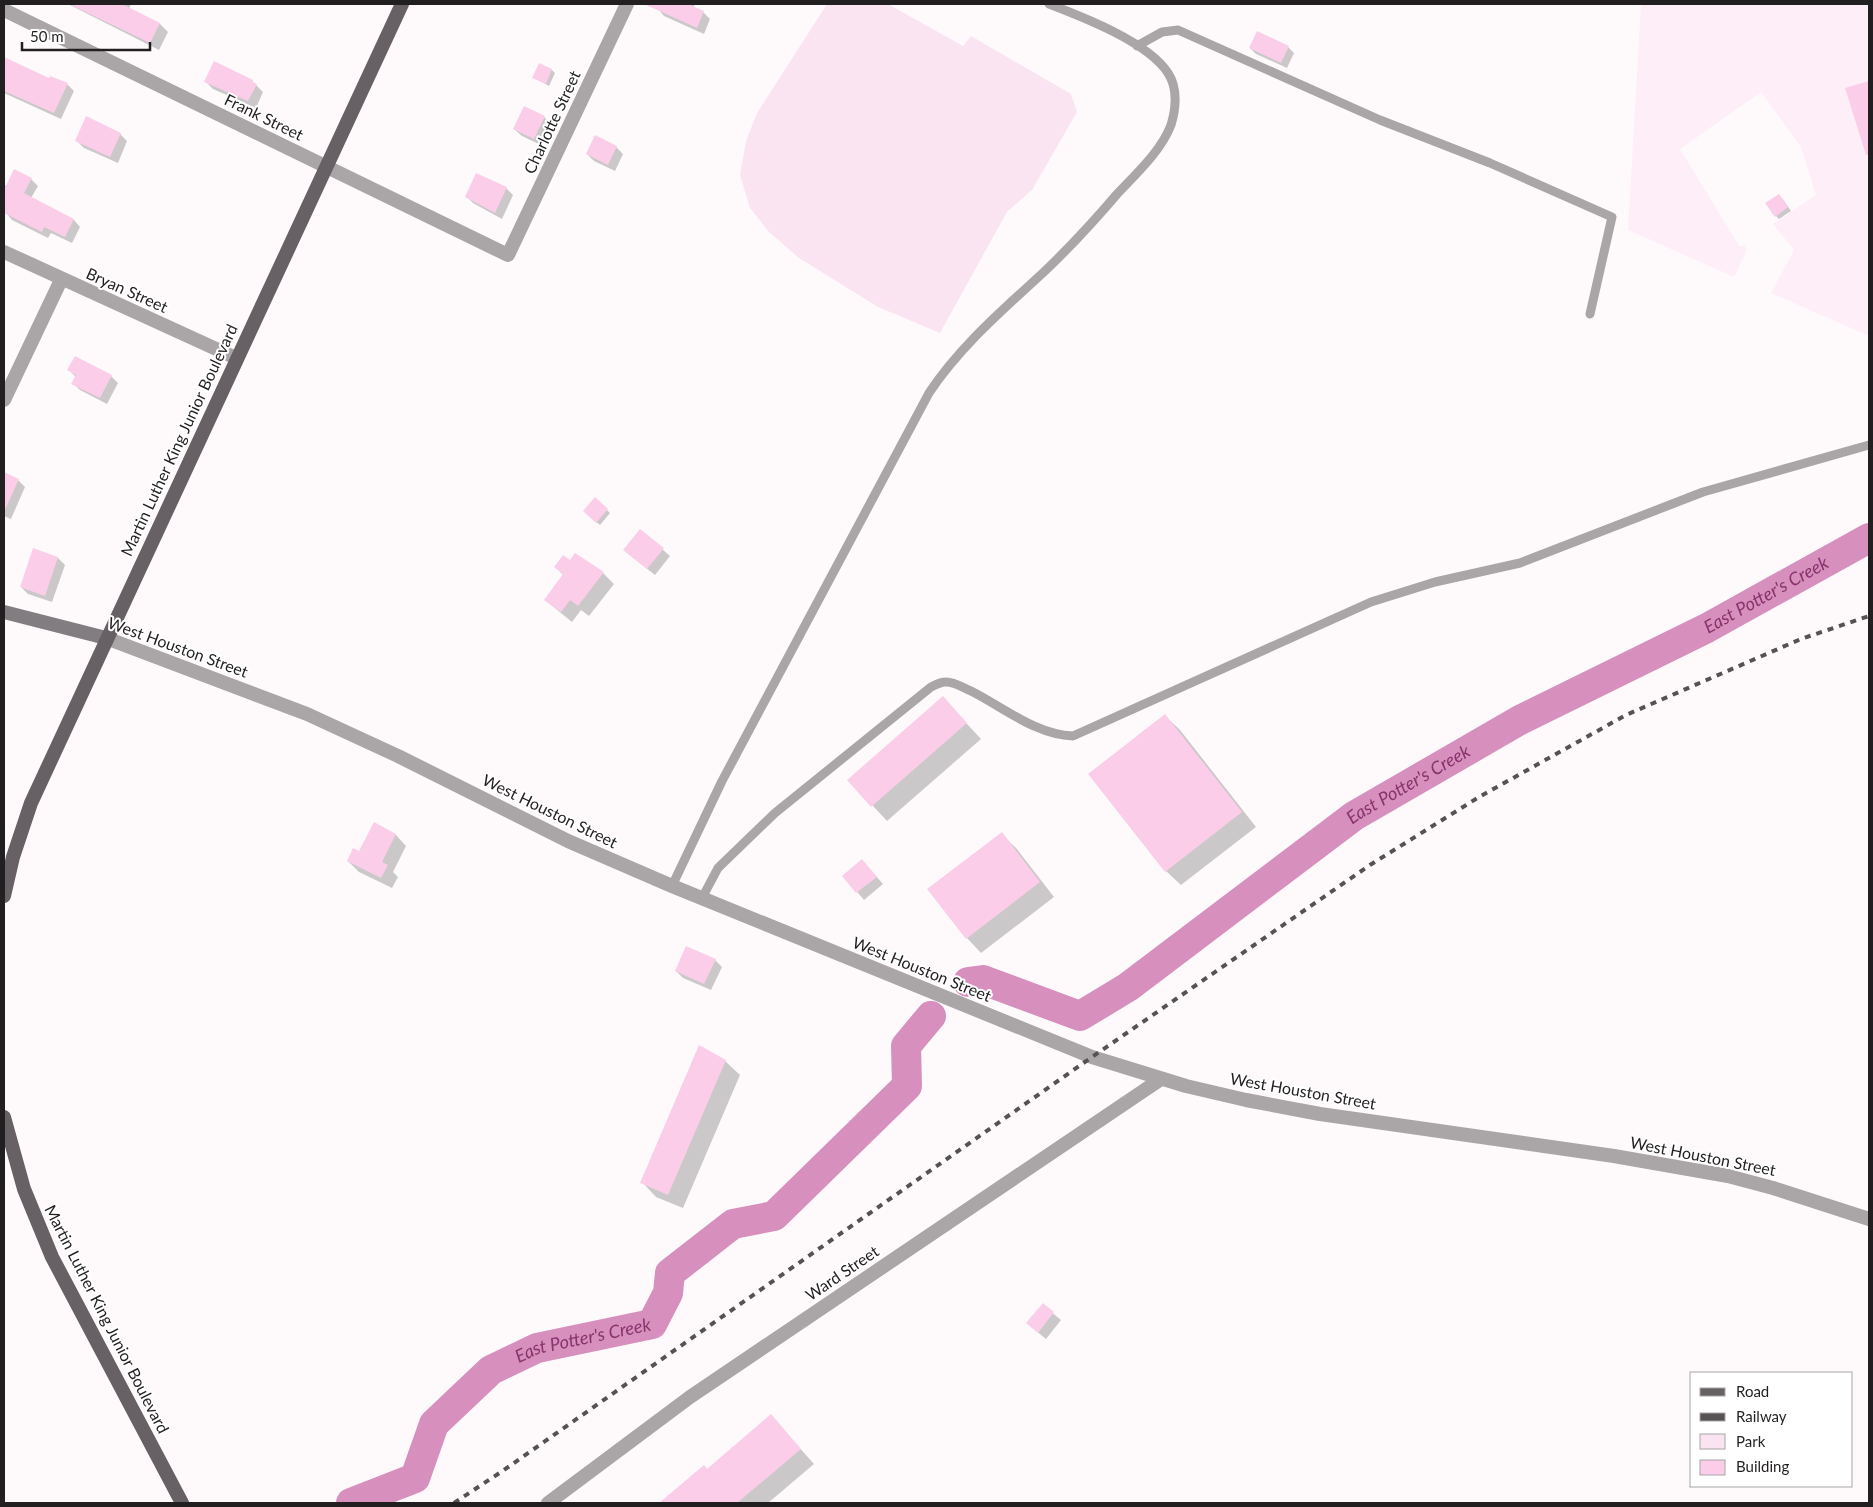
<svg xmlns="http://www.w3.org/2000/svg" width="1873" height="1507" viewBox="0 0 1873 1507" font-family="Lato,sans-serif">
	<style>
		.built { fill: #feeef7 }
		.green { fill: #fbe4f2 }
		.shadow { fill: #0003 }
		.lines { fill: none; stroke-linecap: round; stroke-linejoin: round }
		.river { stroke: #d78fbd; stroke-width: 30 }
		.building { fill: #fbcde9 }
		.service { stroke: #aaa6a8; stroke-width: 9 }
		.minor { stroke: #aaa6a8; stroke-width: 14 }
		.tertiary { stroke: #aaa6a8; stroke-width: 14 }
		.secondary { stroke: #827d80; stroke-width: 14 }
		.primary { stroke: #676064; stroke-width: 14 }
		.rail { stroke: #565254; stroke-width: 4; stroke-dasharray: 6 6; stroke-linecap: butt }
		.labels { text-anchor: middle; stroke-width: 4; stroke-linejoin: round; paint-order: stroke }
		.street-label { font-size: 16px; fill: #221f21; stroke: #fff }
		.water-label { font-size: 18px; font-style: italic; fill: #87336d; stroke: #fff }
	</style>
	<rect width="100%" height="100%" fill="#fefafc"/>
	<path class="built" d="M1641,4H1869V336L1771,293L1794,250L1773,224L1816,195L1801,147L1761,92L1680,149L1740,247L1744,245L1747,250L1734,277L1628,230Z"/>
	<path class="green" d="M827,4H888L963,46L971,36L1071,94L1077,112L1032,190L1007,212L940,333L878,307L799,258L769,232L750,208L740,175L746,141L757,113Z"/>
	<path class="shadow" d="M68,4H131L129,9L160,24L168,32L159,50Z
		M660,4H695L693,8L703,12L710,19L704,34L664,16L658,9Z
		M1288,47L1294,53L1287,68L1256,54L1250,48Z
		M4,59L50,80L67,84L74,91L61,119L4,93Z
		M552,70L555,73L549,86L534,78Z
		M252,81L263,92L256,108L213,89L206,82Z
		M1869,82V157L1847,89Z
		M544,117L551,124L541,145L522,136L514,129Z
		M120,134L127,141L118,163L84,148L77,141Z
		M616,147L623,154L615,171L594,161L587,154Z
		M31,179L38,186L31,198L74,220L80,227L72,243L51,233L48,238L12,220L6,213L7,209L4,208V185L7,186Z
		M506,188L513,195L502,219L473,203L466,196Z
		M1782,198L1791,211L1779,219L1776,216Z
		M69,370L111,376L118,383L107,404L80,390L73,383L76,377Z
		M4,474L18,480L25,487L11,519L4,516Z
		M607,510L610,513L600,525L587,514Z
		M640,530L670,556L655,575L632,557Z
		M58,558L65,565L52,602L28,594L21,587Z
		M570,562L603,573L614,584L589,616L581,610L572,622L545,600L563,575L556,567Z
		M943,698L981,739L887,821L849,780Z
		M1165,716L1180,730L1256,827L1181,885L1166,871Z
		M374,824L396,835L406,846L393,872L398,877L392,888L359,872L348,861L359,853Z
		M1001,834L1016,848L1054,897L981,953L967,938Z
		M869,868L883,884L864,900L844,876Z
		M715,960L722,967L711,990L683,978L676,971Z
		M725,1061L740,1075L683,1208L656,1197L642,1182Z
		M1043,1305L1061,1320L1046,1339L1035,1330Z
		M771,1416L814,1464L768,1503H661L704,1467L707,1470Z"/>
	<g class="lines">
		<g class="river">
			<path id="s1" d="M968,982L983,980L1080,1016L1128,987L1354,816L1520,720L1707,628L1869,538"/>
			<path id="s2" d="M351,1503L415,1478L434,1424L491,1370L537,1348L652,1324L668,1293L670,1273L733,1224L774,1216L907,1086L906,1046L931,1016"/>
		</g>
	</g>
	<path class="building" d="M69,4H122L160,23L150,43Z
		M644,4H688L704,11L697,28Z
		M1257,31L1289,46L1281,63L1249,48Z
		M4,57L49,78L50,76L68,83L54,113L4,91Z
		M214,61L253,80L252,82L257,84L248,101L204,82Z
		M539,63L552,69L546,84L532,78Z
		M1869,81V155H1866L1845,88Z
		M524,106L545,116L534,139L513,129Z
		M86,116L121,133L110,157L75,141Z
		M595,135L617,146L608,165L586,154Z
		M14,169L32,178L24,193L74,219L65,237L44,227L42,232L4,213V190Z
		M476,173L507,187L495,213L465,197Z
		M1779,194L1788,207L1775,217L1765,203Z
		M75,356L112,375L100,398L71,384L76,375L67,370Z
		M4,472L19,479L4,512Z
		M595,497L608,509L596,523L583,511Z
		M640,529L664,548L647,569L623,550Z
		M33,548L58,557L45,596L20,587Z
		M575,553L604,572L578,606L570,600L561,612L544,600L563,574L554,567L563,555L570,560Z
		M943,696L967,723L871,807L847,780Z
		M1165,714L1242,812L1165,872L1088,774Z
		M374,822L396,834L382,862L388,865L381,878L347,861L353,848L359,851Z
		M1002,832L1040,882L966,939L927,889Z
		M862,859L877,877L856,893L842,876Z
		M686,946L716,959L704,984L675,971Z
		M699,1045L726,1060L668,1195L640,1183Z
		M1043,1303L1054,1312L1038,1333L1026,1323Z
		M771,1414L801,1449L737,1503H659L704,1465L707,1469Z"/>
	<g class="lines">
		<path class="service" d="M1137,46L1162,32L1178,30L1380,120L1490,163L1612,217L1590,314
			M672,886L722,781L929,393C961,345 1004,309 1046,270C1071,246 1095,220 1118,193C1137,173 1161,151 1171,125C1176,109 1178,88 1168,73C1148,42 1083,17 1049,4
			M702,898L718,868L775,813L931,687C935,685 941,682 945,682C954,681 963,688 971,691C1003,707 1036,735 1073,736L1371,602L1435,582L1520,563L1703,492L1869,445"/>
		<path class="minor" d="M4,10L508,255L627,4
			M4,252L236,358
			M4,400L61,280
			M548,1503L690,1397L1161,1079"/>
		<path class="tertiary" d="M106,638L307,714L398,756L568,841L672,886L1092,1057L1186,1086L1246,1100L1320,1114L1614,1156L1728,1176L1773,1188L1869,1219"/>
		<path class="secondary" d="M4,612L106,638"/>
		<path class="primary" d="M4,896L13,857L31,803L402,4
			M4,1117L24,1189L52,1257L182,1503"/>
		<path class="rail" d="M454,1503L504,1470L1092,1057L1370,865L1479,797L1626,715L1801,639L1869,616"/>
	</g>
	<g class="labels">
		<g class="street-label">
			<text transform="translate(264 117) rotate(26)" y="6">Frank Street</text>
			<text transform="translate(552 122) rotate(-65)" y="6">Charlotte Street</text>
			<text transform="translate(127 290) rotate(24)" y="6">Bryan Street</text>
			<text transform="translate(179 440) rotate(-65)" y="6">Martin Luther King Junior Boulevard</text>
			<text transform="translate(178 647) rotate(20)" y="6">West Houston Street</text>
			<text transform="translate(550 811) rotate(26)" y="6">West Houston Street</text>
			<text transform="translate(922 969) rotate(22)" y="6">West Houston Street</text>
			<text transform="translate(1303 1091) rotate(10)" y="6">West Houston Street</text>
			<text transform="translate(1703 1156) rotate(11)" y="6">West Houston Street</text>
			<text transform="translate(842 1273) rotate(-34)" y="6">Ward Street</text>
			<text transform="translate(107 1319) rotate(63)" y="6">Martin Luther King Junior Boulevard</text>
		</g>
		<g class="water-label">
			<text dy="6" stroke="none"><textPath href="#s1" startOffset="926">East Potter's Creek</textPath></text>
			<text dy="6" stroke="none"><textPath href="#s1" startOffset="521">East Potter's Creek</textPath></text>
			<text dy="6" stroke="none"><textPath href="#s2" startOffset="302">East Potter's Creek</textPath></text>
		</g>
	</g>
	<rect width="1873" height="1507" fill="none" stroke="#221f21" stroke-width="10"/>
	<rect x="1690" y="1372" width="162" height="115" fill="#ffffff" stroke="#a7a5a6"/>
	<rect x="1700" y="1388" width="25" height="8" fill="#676064" stroke="#a7a5a6"/>
	<text x="1736" y="1397" font-size="15" fill="#221f21">Road</text>
	<rect x="1700" y="1413" width="25" height="8" fill="#565254" stroke="#a7a5a6"/>
	<text x="1736" y="1422" font-size="15" fill="#221f21">Railway</text>
	<rect x="1700" y="1434" width="25" height="15" fill="#fbe4f2" stroke="#a7a5a6"/>
	<text x="1736" y="1447" font-size="15" fill="#221f21">Park</text>
	<rect x="1700" y="1460" width="25" height="15" fill="#fbcde9" stroke="#a7a5a6"/>
	<text x="1736" y="1472" font-size="15" fill="#221f21">Building</text>
	<path d="M22 42v8h128v-8" fill="none" stroke="#221f21" stroke-width="2.5"/>
	<text x="30" y="42" font-size="15" fill="#221f21" stroke="#ffffff" stroke-width="4" paint-order="stroke">50 m</text>
</svg>
